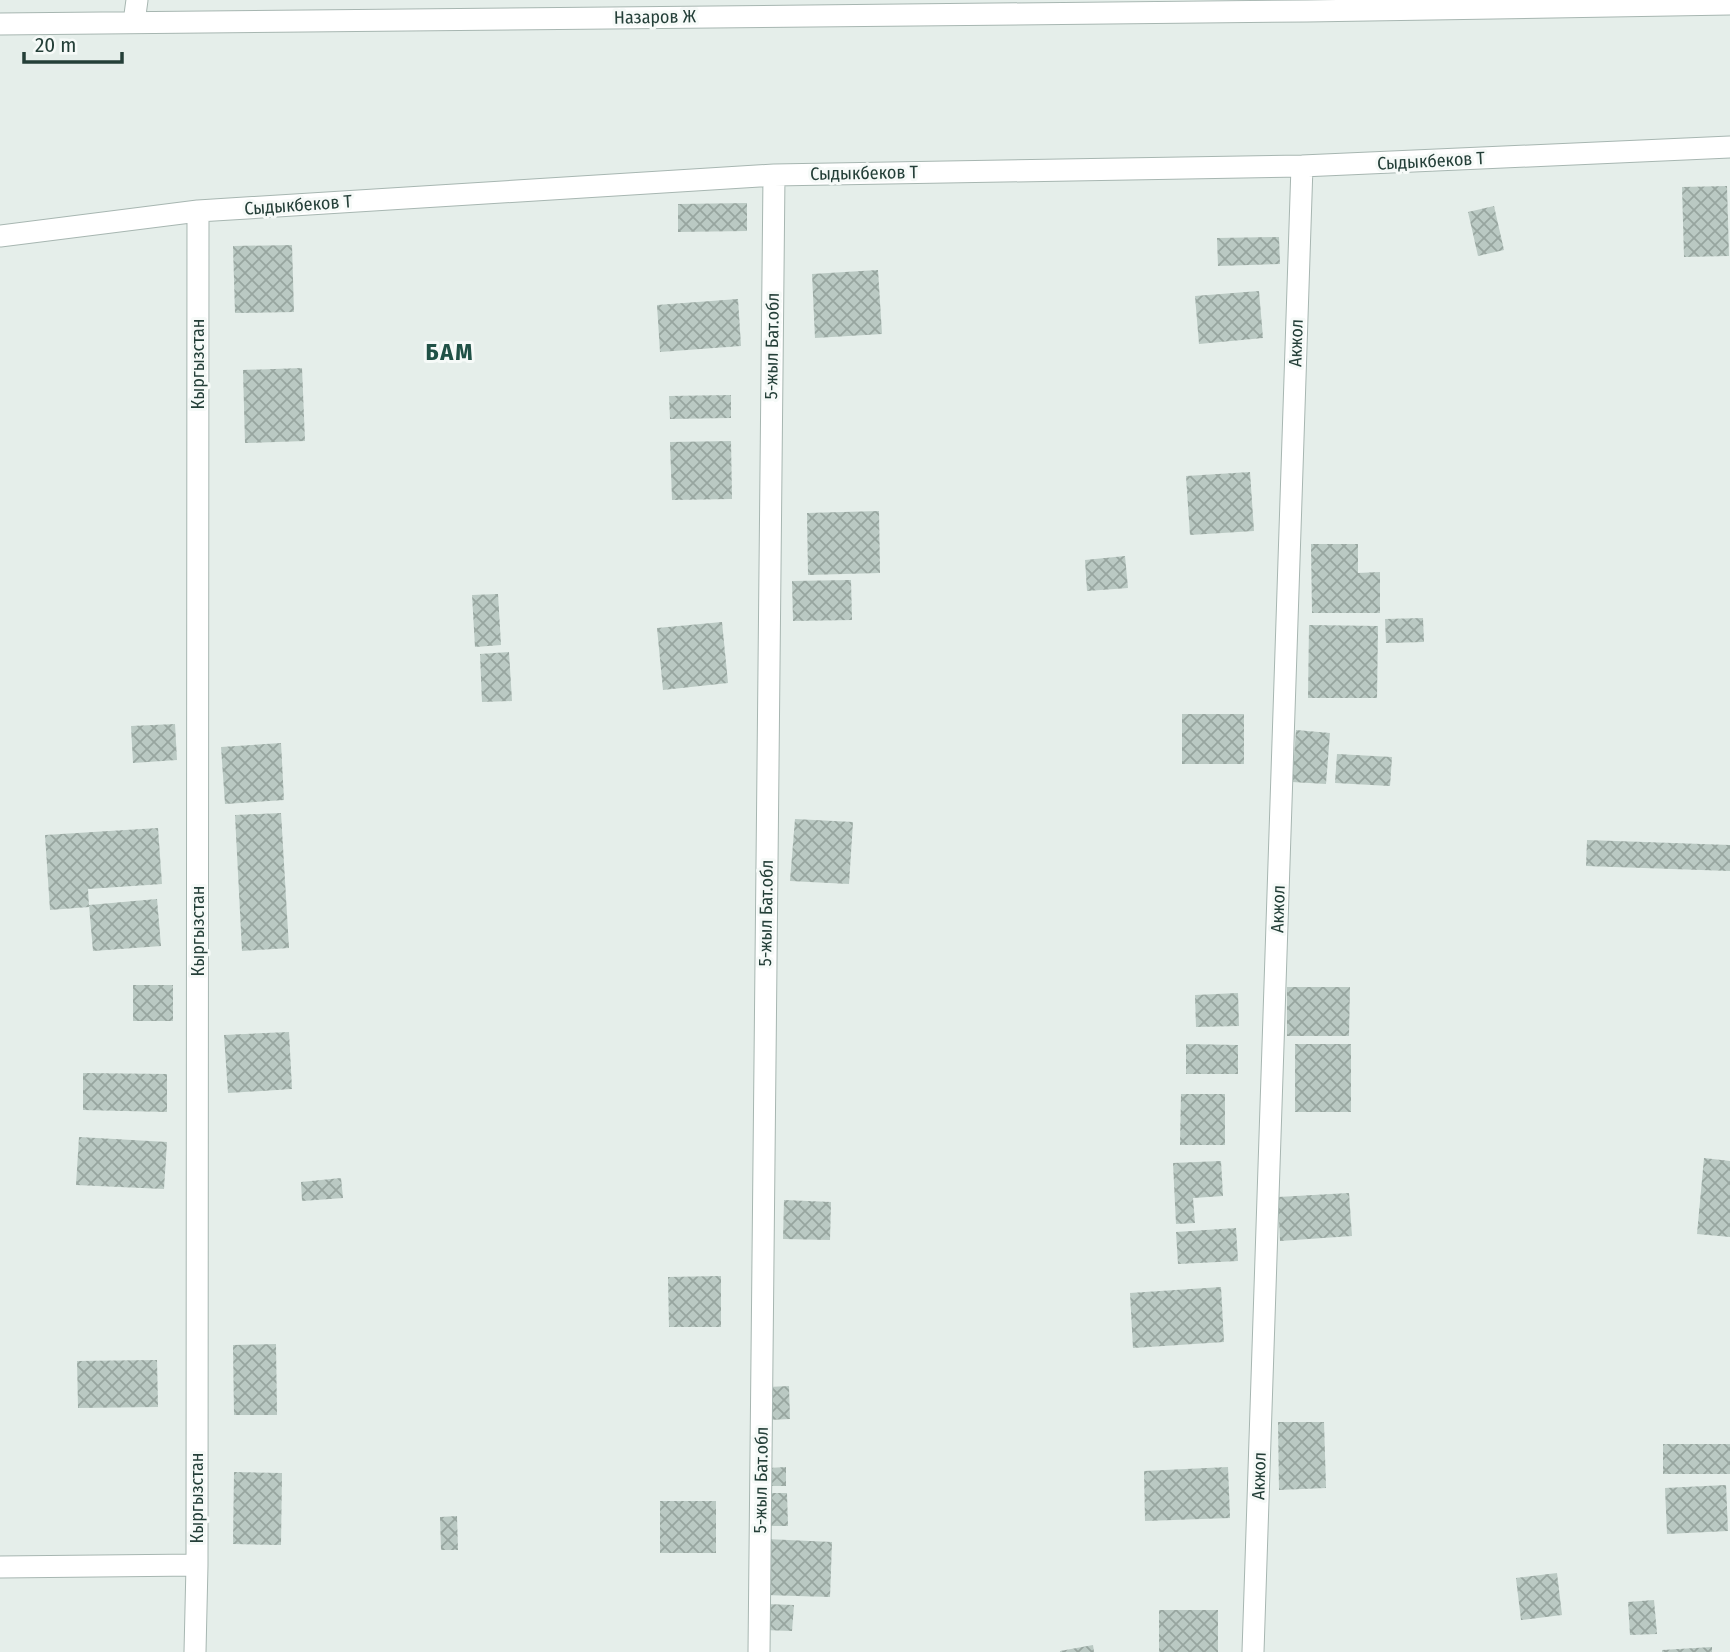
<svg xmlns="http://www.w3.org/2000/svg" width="1730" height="1652" viewBox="0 0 1730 1652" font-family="'Fira Sans Condensed',sans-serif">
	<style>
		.building { fill: url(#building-cross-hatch) }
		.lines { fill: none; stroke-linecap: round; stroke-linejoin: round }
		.minor-casing { stroke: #a7b6b1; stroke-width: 23 }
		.minor { stroke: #fff; stroke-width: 21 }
		.labels { text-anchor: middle; stroke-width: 6; stroke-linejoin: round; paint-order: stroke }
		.street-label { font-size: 18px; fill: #243f38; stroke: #f6faf8 }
		.district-label { font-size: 24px; font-weight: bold; letter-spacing: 2px; fill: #205146; stroke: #f6faf8 }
	</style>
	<defs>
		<pattern id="building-cross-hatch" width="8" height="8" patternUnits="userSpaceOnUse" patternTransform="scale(1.75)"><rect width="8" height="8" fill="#bac9c3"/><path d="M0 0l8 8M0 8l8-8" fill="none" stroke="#97a59f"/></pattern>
	</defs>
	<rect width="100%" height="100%" fill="#e5eeea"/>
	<path class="building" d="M1727,186L1729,256L1684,257L1682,187Z
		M747,203V231L678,232V204Z
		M1494,206L1504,250L1478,256L1468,212Z
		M1279,237L1280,264L1218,266L1217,238Z
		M292,245L294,312L235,313L233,246Z
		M878,270L882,334L815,338L812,274Z
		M1259,291L1263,338L1199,344L1195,296Z
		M738,299L741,346L660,352L657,305Z
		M302,368L305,441L245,443L243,370Z
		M731,395V418L670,419L669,396Z
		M731,441L732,499L672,500L670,442Z
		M1250,472L1254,531L1190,535L1186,476Z
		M879,511L880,573L808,575L807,513Z
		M1311,544H1358V573L1380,572V613H1312Z
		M1125,556L1128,588L1087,591L1085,560Z
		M851,580L852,620L793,621L792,581Z
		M498,594L501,645L475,647L472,595Z
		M1423,618L1424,642L1386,643L1385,619Z
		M722,622L728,683L663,690L657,628Z
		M1309,625L1378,626L1377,698H1308Z
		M509,652L512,701L482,702L480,654Z
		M1182,714H1244V764H1182Z
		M175,724L177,760L133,763L131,726Z
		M1296,730L1330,733L1326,784L1292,782Z
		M281,743L284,800L225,804L221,747Z
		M1337,754L1392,757L1390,786L1335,783Z
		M281,813L289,948L242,951L235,815Z
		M795,819L853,822L849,884L790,881Z
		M158,828L162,884L88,889L89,907L50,910L45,835Z
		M1587,840L1730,845V871L1586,866Z
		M157,899L161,946L93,951L89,905Z
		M133,985H173V1021H133Z
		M1287,987H1350L1349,1036H1287Z
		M1238,993L1239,1026L1196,1027L1195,995Z
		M289,1032L292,1089L228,1093L224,1035Z
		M1186,1044L1238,1045V1074H1186Z
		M1295,1044H1351V1112H1295Z
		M83,1073L167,1074V1112L83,1110Z
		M1181,1094H1225V1145H1180Z
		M79,1137L167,1142L164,1189L76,1185Z
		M1704,1158L1730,1161V1237L1697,1234Z
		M1221,1161L1223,1196L1193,1198L1195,1223L1176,1224L1173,1163Z
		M341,1178L343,1198L302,1201L301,1182Z
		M1349,1193L1352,1236L1280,1241L1278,1197Z
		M784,1200L831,1202L830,1240L783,1239Z
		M1236,1228L1238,1261L1178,1264L1176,1232Z
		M721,1276V1327H669L668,1277Z
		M1221,1287L1224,1342L1133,1348L1130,1293Z
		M276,1344L277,1415H234L233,1345Z
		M157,1360L158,1407L78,1408L77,1361Z
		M789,1386L790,1419L769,1420L768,1387Z
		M1278,1422H1324L1326,1488L1279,1490Z
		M1663,1444H1730V1474H1663Z
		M786,1467V1486H768V1468Z
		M1228,1467L1230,1518L1145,1521L1144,1471Z
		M234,1472L282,1473L281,1545L233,1544Z
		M1726,1485L1728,1531L1667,1534L1665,1488Z
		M765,1493H787L788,1526H766Z
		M660,1501H716V1553H660Z
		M457,1516L458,1550H441L440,1517Z
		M766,1539L832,1542L830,1597L764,1595Z
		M1557,1573L1562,1615L1521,1620L1516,1578Z
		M1654,1600L1657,1634L1630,1635L1628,1602Z
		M765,1604L794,1605L792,1631L763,1630Z
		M1159,1610H1218V1652H1159Z
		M1093,1645L1094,1652H1060V1651Z
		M1712,1647V1652H1662V1650Z"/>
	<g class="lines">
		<defs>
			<path id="minor" d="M134,22L137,0
				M0,24L1307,11L1730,4
				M0,236L198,211L774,175L1302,166L1730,147
				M0,1567L197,1565
				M195,1652L197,1565L198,211
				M759,1652L774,175
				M1253,1652L1302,166"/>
		</defs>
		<use href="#minor" class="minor-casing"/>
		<use href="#minor" class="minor"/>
	</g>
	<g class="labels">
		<g class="street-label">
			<text transform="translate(655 17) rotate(-1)" y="6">Назаров Ж</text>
			<text transform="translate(1431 161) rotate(-3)" y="6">Сыдыкбеков Т</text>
			<text transform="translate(864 173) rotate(-1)" y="6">Сыдыкбеков Т</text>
			<text transform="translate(298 205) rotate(-4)" y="6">Сыдыкбеков Т</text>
			<text transform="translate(1296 343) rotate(-88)" y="6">Акжол</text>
			<text transform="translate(772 346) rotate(-89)" y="6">5-жыл Бат.обл</text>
			<text transform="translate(198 364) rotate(-90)" y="6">Кыргызстан</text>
			<text transform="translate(1278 909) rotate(-88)" y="6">Акжол</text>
			<text transform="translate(766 913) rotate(-89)" y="6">5-жыл Бат.обл</text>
			<text transform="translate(198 931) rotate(-90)" y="6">Кыргызстан</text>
			<text transform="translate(1259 1476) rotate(-88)" y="6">Акжол</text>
			<text transform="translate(761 1480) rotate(-89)" y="6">5-жыл Бат.обл</text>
			<text transform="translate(197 1498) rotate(-90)" y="6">Кыргызстан</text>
		</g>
		<g class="district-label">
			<text x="450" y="360">БАМ</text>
		</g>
	</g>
	<path d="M24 52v10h98v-10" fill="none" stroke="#243f38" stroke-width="3.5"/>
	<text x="35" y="52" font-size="21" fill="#243f38" stroke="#f6faf8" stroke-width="5" paint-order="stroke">20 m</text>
</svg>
